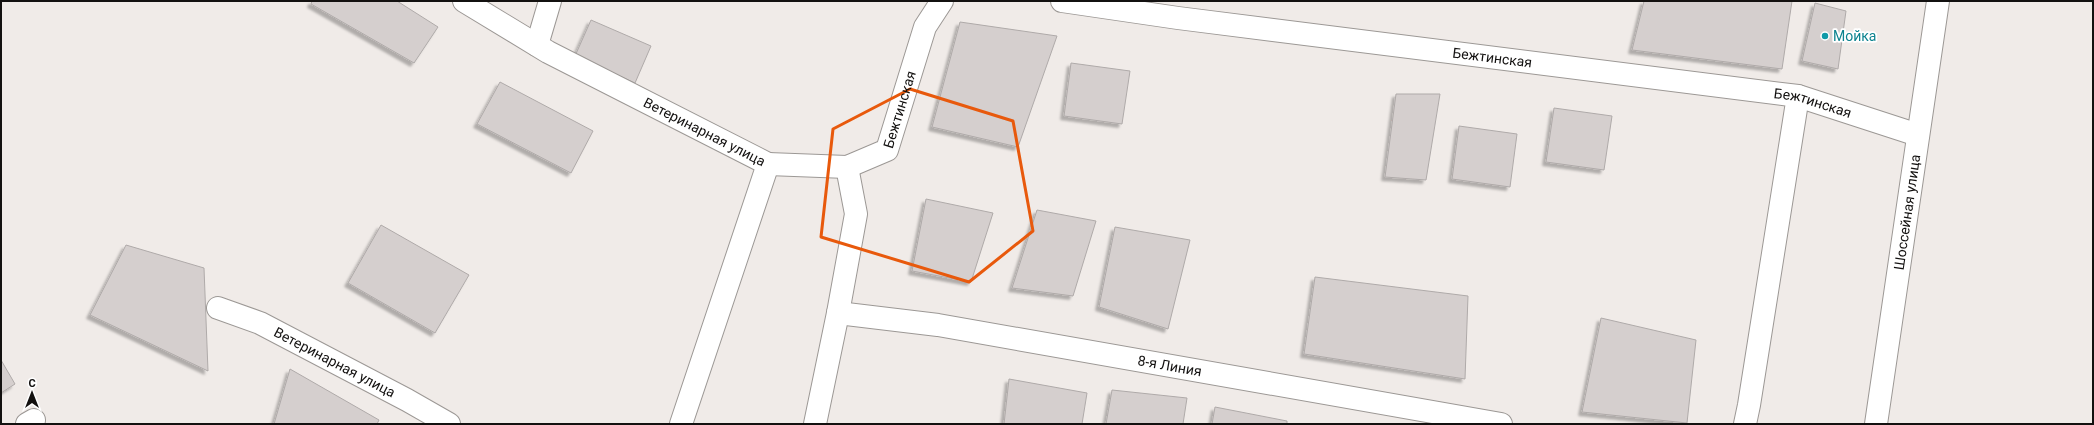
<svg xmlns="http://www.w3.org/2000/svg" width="2094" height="425" viewBox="0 0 2094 425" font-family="Roboto,sans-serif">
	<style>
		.building { fill: #d5cfce; stroke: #afaaa9; filter: url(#shadow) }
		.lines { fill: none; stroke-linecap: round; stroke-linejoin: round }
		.minor-casing { stroke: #9c9895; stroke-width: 24 }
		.minor { stroke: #fff; stroke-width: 22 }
		.marked { fill: none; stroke: #e8590c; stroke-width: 3; stroke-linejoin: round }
		.culture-dot { fill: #0f9aa8; stroke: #fff; stroke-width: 1.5 }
		.labels { text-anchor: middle; stroke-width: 3.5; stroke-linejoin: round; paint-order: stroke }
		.culture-label { font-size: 14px; fill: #0d838f; stroke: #fff; text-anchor: start }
		.street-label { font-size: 14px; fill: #131110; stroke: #fff }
	</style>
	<defs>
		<filter id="shadow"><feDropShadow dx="-3.5" dy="3.5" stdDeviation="1" flood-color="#0004"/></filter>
	</defs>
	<rect width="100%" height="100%" fill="#f0ebe8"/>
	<path class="building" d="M312,1H397L438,27L414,63L311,4Z
		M1644,1H1792L1782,69L1632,50Z
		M1815,3L1846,11L1838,69L1802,61Z
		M591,20L651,46L635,83L575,56Z
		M960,22L1057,36L1018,147L932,127Z
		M1071,63L1130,71L1122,124L1064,116Z
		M500,82L593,131L571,173L477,124Z
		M1396,94H1440L1426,180L1385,177Z
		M1554,108L1612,116L1604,170L1546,162Z
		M1459,126L1517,134L1510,187L1452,179Z
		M926,199L993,213L971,282L912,271Z
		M1037,210L1096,221L1073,296L1012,288Z
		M381,225L469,275L435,333L348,283Z
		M1115,227L1190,240L1168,329L1099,307Z
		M126,245L204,268L208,371L90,315Z
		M1315,277L1468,296L1465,379L1304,354Z
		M1601,318L1696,340L1687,423L1582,412Z
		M1,360L15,384L1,393Z
		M290,369L379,420L377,424H274Z
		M1009,379L1087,393L1082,424H1004Z
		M1112,390L1187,398L1183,424H1106Z
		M1215,407L1287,421V424H1212Z"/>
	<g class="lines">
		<defs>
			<g id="minor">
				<path id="s1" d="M464,1L548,52L768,164L681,424"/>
				<path id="s2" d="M1062,1L1178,18L1798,96L1918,135"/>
				<path d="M537,45L550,1"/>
				<path id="s3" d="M768,164L847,167L887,150L925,27L942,1"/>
				<path id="s4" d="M218,308L260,323L407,400L449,424"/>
				<path id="s5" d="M838,313L938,325L1501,424"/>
				<path d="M27,424L34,420"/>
				<path d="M815,424L838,313L856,214L847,167"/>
				<path d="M1745,424L1749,405L1798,96"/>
				<path id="s6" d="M1876,424L1938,1"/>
			</g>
		</defs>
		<use href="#minor" class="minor-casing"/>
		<use href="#minor" class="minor"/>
	</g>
	<path class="marked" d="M910,89L1013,121L1033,231L969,282L821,237L833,129Z"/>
	<circle class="culture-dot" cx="1825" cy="36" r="4"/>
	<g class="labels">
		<g class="culture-label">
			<text x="1833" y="41">Мойка</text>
		</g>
		<g class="street-label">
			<text dy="5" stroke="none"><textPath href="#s2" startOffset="434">Бежтинская</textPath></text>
			<text dy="5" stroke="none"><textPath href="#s2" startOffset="758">Бежтинская</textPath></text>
			<text dy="5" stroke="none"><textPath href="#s3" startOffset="165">Бежтинская</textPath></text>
			<text dy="5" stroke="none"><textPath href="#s1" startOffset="274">Ветеринарная улица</textPath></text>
			<text dy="5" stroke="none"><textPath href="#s6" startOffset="214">Шоссейная улица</textPath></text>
			<text dy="5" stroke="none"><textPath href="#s4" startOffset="129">Ветеринарная улица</textPath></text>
			<text dy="5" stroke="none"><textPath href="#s5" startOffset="336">8-я Линия</textPath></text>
		</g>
	</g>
	<rect width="2094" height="425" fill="none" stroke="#131110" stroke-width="4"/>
	<g transform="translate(32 393)" stroke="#ffffff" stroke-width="3" paint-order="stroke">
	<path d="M0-3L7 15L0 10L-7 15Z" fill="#131110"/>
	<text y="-6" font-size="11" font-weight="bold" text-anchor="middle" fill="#131110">С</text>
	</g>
</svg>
